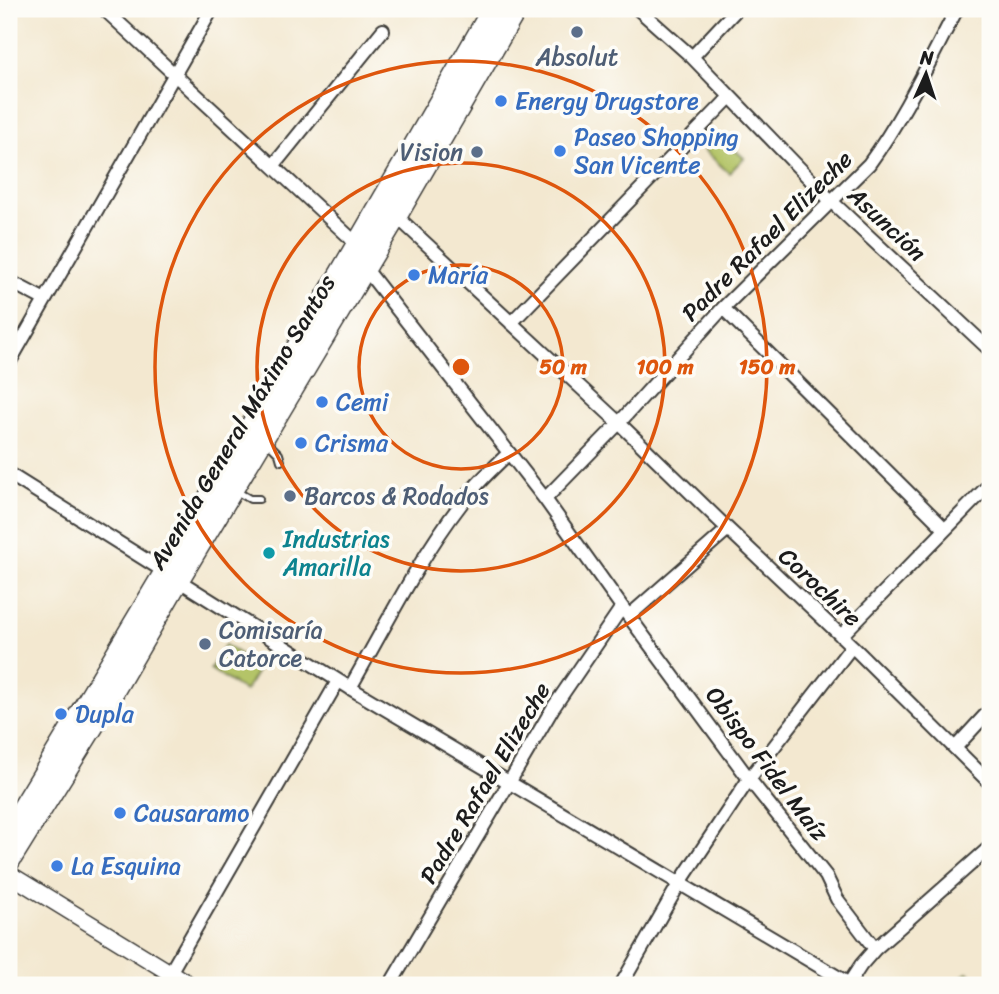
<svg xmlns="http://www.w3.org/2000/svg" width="999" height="994" viewBox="0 0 999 994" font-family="Sriracha,sans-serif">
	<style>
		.grass { fill: #b4c467; stroke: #687042; stroke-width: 2 }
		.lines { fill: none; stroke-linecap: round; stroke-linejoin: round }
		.service-casing { stroke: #3c3b37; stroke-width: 10 }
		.minor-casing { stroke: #3c3b37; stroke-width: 16 }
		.tertiary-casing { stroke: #3c3b37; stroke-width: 19 }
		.primary-casing { stroke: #3c3b37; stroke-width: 24 }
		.service { stroke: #fff; stroke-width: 6 }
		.minor { stroke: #fff; stroke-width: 12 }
		.tertiary { stroke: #fff; stroke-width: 16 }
		.primary { stroke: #fff; stroke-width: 21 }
		.ring { fill: none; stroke: #de560d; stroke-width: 3.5 }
		.service-dot { fill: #5c6f8a; stroke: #fdfcf7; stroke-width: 2.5 }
		.shop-dot { fill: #3f7fe0; stroke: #fdfcf7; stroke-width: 2.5 }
		.culture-dot { fill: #0f9aa8; stroke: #fdfcf7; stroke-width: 2.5 }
		.labels { text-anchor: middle; stroke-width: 7; stroke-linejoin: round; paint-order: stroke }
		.service-label { font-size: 24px; fill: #4e5e75; stroke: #fdfcf7; text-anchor: start }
		.shop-label { font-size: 24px; fill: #366cbe; stroke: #fdfcf7; text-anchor: start }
		.street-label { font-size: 24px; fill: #1c1c1c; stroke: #fdfcf7 }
		.culture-label { font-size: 24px; fill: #0d838f; stroke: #fdfcf7; text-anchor: start }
		.centre { fill: #de560d; stroke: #fdfcf7; stroke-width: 3.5 }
		.ring-label { font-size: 21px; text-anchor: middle; font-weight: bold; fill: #de560d; stroke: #fdfcf7; stroke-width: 7; stroke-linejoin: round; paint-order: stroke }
	</style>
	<rect width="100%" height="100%" fill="#fdfcf7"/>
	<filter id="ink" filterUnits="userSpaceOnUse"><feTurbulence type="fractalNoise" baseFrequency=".0143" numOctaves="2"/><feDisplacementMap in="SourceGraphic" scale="14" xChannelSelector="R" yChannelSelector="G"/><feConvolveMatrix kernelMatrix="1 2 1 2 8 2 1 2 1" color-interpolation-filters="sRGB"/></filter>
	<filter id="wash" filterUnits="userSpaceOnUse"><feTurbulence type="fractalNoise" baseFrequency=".00686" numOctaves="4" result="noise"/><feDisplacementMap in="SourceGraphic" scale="28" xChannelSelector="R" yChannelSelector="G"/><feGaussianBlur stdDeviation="1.57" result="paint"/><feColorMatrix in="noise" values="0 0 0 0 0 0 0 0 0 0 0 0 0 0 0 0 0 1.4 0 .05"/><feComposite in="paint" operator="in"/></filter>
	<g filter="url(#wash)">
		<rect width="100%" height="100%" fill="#f3e8d0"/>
		<path class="grass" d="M718,135L744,158L729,173L704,150Z
			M225,645L260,666L245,691L210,669Z
			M968,972L979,985H951Z"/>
	</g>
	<g filter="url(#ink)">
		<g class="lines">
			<defs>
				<path id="service" d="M266,441L279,454L281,461
					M234,490L250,499H259"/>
				<path id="minor" d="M104,9L358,245L365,268L545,499L622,607L749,779L826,876L837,899L875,949
					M638,9L692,57L831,201L990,350
					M692,57L737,9
					M273,166L383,30
					M392,212L619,423L728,529L852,646L990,783
					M9,281L45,300
					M723,308L945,529
					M511,323L730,97
					M9,363L212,9
					M9,474L350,688L851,985
					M545,499L619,423L723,308L869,164C904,116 929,62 957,9
					M629,616L728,529
					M841,636L990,484
					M350,688C385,627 418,560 461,504C475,485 492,469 509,453
					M955,748L990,710
					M163,985L338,681
					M390,985L553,708L622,607
					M621,985L679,884L749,779L852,646
					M848,985L861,965L875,949L990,847"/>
				<path id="tertiary" d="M9,874L190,985"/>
				<path id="primary" d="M9,831C175,560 335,285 493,9
					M9,861L96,721L178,580L396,216L516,9"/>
			</defs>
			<use href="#service" class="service-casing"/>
			<use href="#minor" class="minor-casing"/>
			<use href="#tertiary" class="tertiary-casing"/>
			<use href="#primary" class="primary-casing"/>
			<use href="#service" class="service"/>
			<use href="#minor" class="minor"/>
			<use href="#tertiary" class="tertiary"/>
			<use href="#primary" class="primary"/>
		</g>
	</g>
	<g class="ring">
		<circle cx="461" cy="367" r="102"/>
		<circle cx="461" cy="367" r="204"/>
		<circle cx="461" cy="367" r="306"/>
	</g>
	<g class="service-dot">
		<circle cx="577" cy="32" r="7"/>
		<circle cx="477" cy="152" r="7"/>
		<circle cx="290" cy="496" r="7"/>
		<circle cx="205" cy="644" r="7"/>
	</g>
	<g class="shop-dot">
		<circle cx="501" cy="101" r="7"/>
		<circle cx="560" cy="151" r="7"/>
		<circle cx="414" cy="275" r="7"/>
		<circle cx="322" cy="402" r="7"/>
		<circle cx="301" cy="443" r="7"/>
		<circle cx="61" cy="714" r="7"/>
		<circle cx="120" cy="813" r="7"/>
		<circle cx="57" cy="866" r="7"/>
	</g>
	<circle class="culture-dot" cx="269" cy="553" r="7"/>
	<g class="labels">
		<g class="service-label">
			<text x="577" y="65" text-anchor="middle">Absolut</text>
			<text x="463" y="160" text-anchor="end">Vision</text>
			<text x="304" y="504">Barcos &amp; Rodados</text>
			<text x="219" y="638">Comisaría<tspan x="219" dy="28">Catorce</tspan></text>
		</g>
		<g class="shop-label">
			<text x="515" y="109">Energy Drugstore</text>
			<text x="574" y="145">Paseo Shopping<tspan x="574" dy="28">San Vicente</tspan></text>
			<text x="428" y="283">María</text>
			<text x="336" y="410">Cemi</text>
			<text x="315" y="451">Crisma</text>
			<text x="75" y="722">Dupla</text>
			<text x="134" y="821">Causaramo</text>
			<text x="71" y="874">La Esquina</text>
		</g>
		<g class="street-label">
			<text transform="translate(887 224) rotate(43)" y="8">Asunción</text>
			<text transform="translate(767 236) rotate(-45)" y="8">Padre Rafael Elizeche</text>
			<text transform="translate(242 422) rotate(-59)" y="8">Avenida General Máximo Santos</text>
			<text transform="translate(820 587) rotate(43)" y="8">Corochire</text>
			<text transform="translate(767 764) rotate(53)" y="8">Obispo Fidel Maíz</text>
			<text transform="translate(485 783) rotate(-59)" y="8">Padre Rafael Elizeche</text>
		</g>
		<g class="culture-label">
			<text x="283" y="547">Industrias<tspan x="283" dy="28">Amarilla</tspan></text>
		</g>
	</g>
	<circle cx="461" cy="367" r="10" class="centre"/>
	<g class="ring-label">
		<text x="563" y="374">50 m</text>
		<text x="665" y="374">100 m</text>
		<text x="767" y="374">150 m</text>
	</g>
	<rect width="999" height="994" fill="none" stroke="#fdfcf7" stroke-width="35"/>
	<g transform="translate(926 74) rotate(3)" stroke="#fdfcf7" stroke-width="5" paint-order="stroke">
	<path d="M0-5L12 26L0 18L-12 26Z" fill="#1c1c1c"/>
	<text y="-10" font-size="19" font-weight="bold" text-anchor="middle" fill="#1c1c1c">N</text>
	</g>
</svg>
